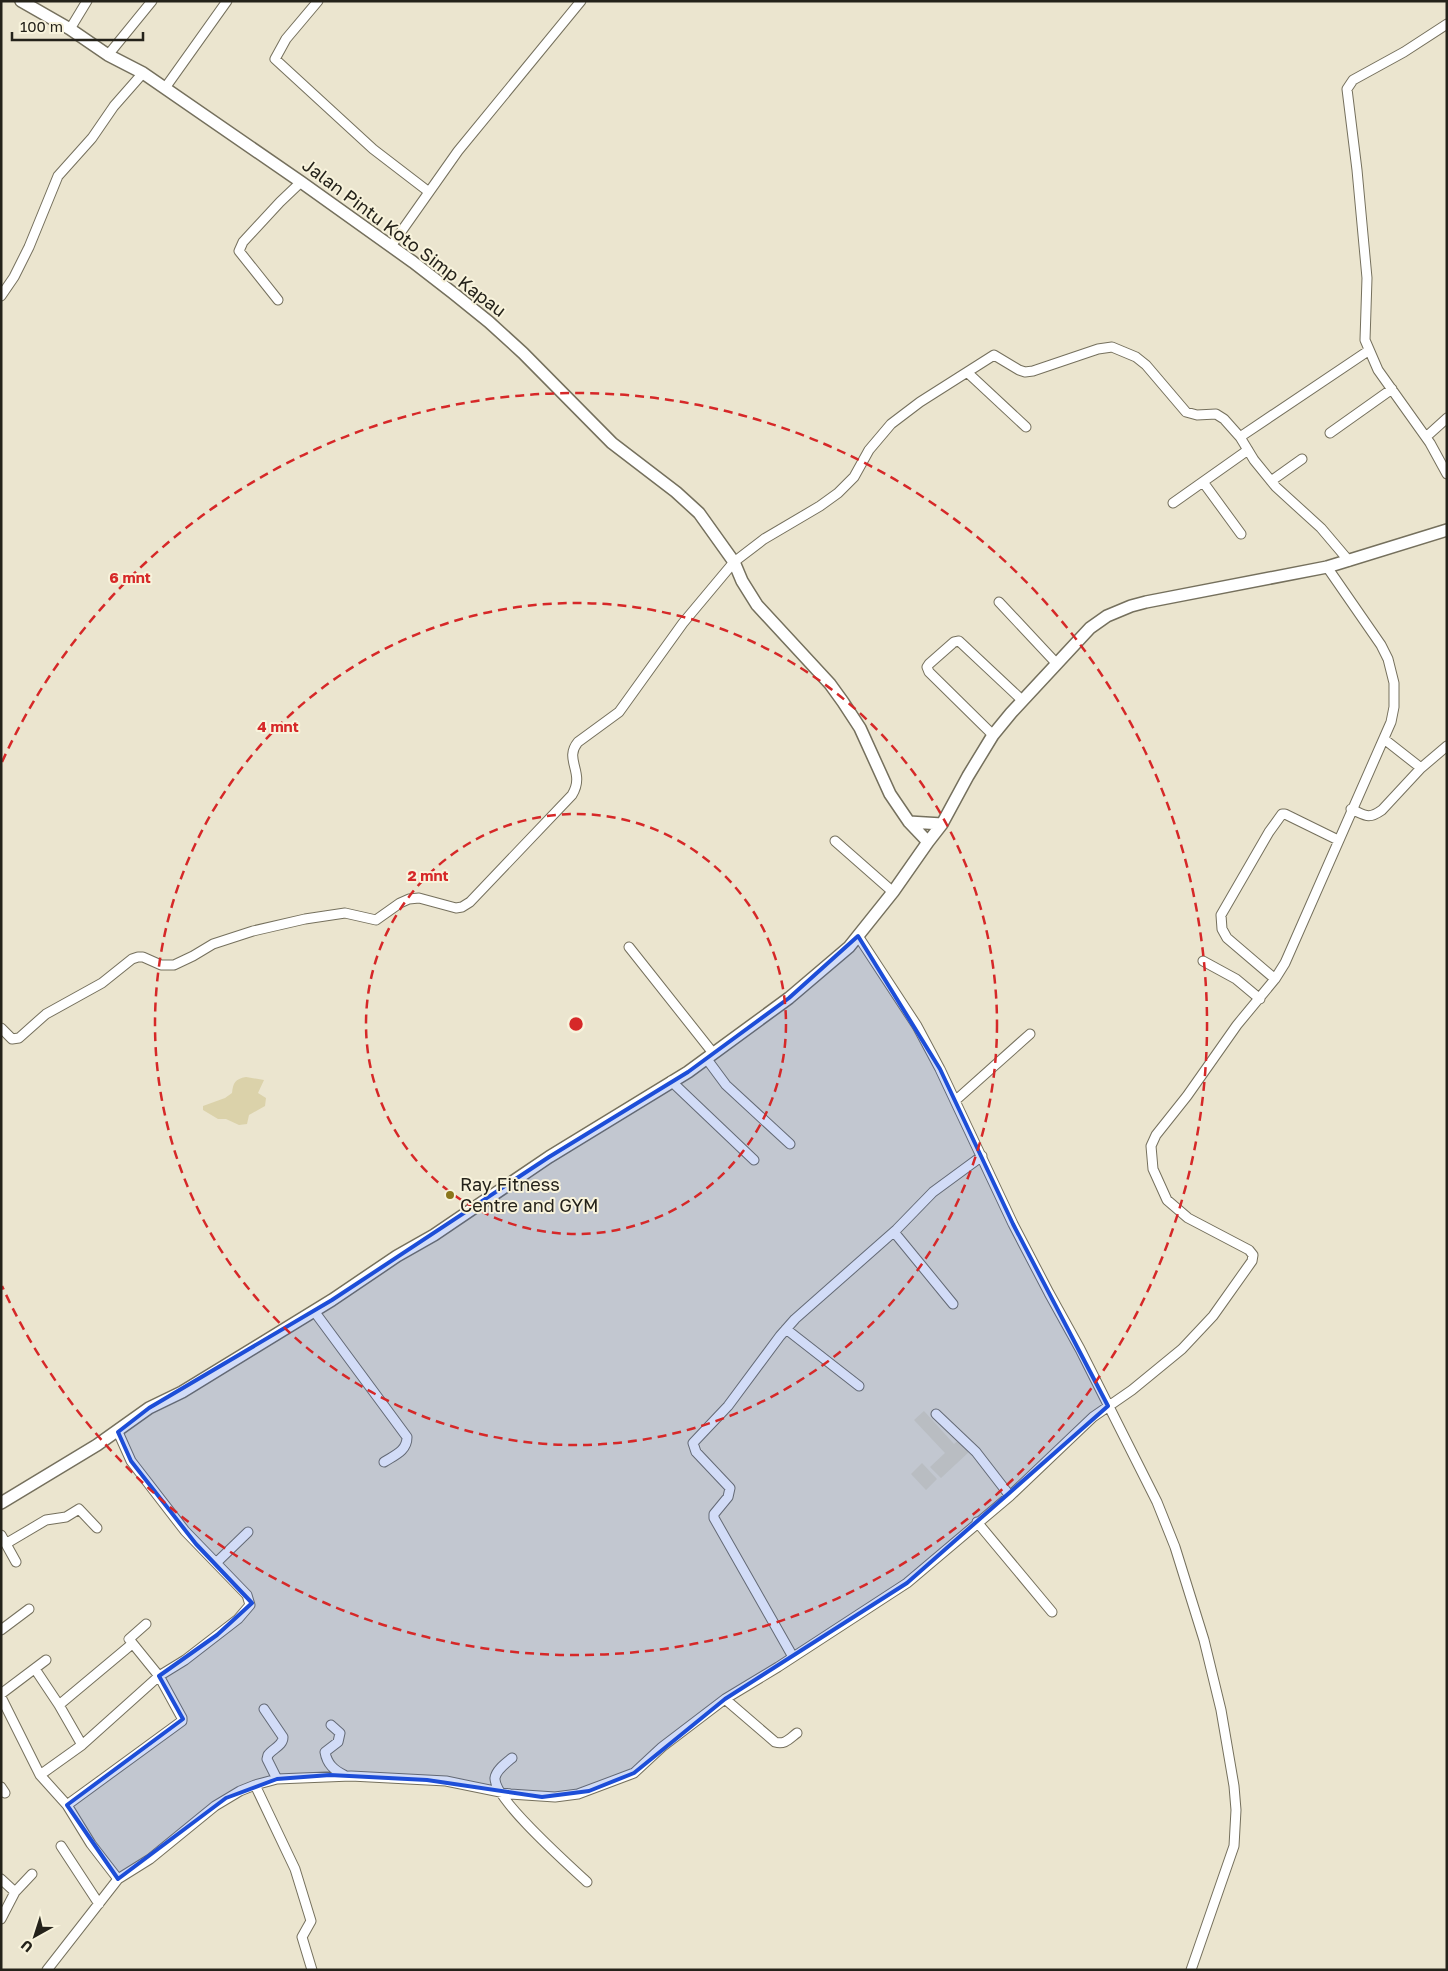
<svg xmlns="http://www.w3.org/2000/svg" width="1448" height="1971" viewBox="0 0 1448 1971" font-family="'Golos Text',sans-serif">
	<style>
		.built { fill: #e0d9bd }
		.green { fill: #dbd2aa }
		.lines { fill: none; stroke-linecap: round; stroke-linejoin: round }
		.minor-casing { stroke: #75705d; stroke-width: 11 }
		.tertiary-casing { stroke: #75705d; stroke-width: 14 }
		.minor { stroke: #fff; stroke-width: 9 }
		.tertiary { stroke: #fff; stroke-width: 11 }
		.marked { fill: #1d4ed8; fill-opacity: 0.2; stroke: #1d4ed8; stroke-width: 4; stroke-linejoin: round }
		.ring { fill: none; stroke: #d62828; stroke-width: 2.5; stroke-dasharray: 9 6 }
		.poi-dot { fill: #8a761a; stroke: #f8f3dc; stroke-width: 2 }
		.labels { text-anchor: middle; stroke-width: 4; stroke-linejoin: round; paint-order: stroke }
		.street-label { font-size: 18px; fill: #24221a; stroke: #f8f3dc }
		.poi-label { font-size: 18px; fill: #24221a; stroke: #f8f3dc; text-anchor: start }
		.centre { fill: #d62828; stroke: #f8f3dc; stroke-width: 2.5 }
		.ring-label { font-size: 15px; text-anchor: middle; font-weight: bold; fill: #d62828; stroke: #f8f3dc; stroke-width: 4; stroke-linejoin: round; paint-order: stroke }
	</style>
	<rect width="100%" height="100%" fill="#ebe5cf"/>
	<path class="built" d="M924,1411L954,1444L959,1440L970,1451L941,1478L930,1467L945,1453L914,1420Z
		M922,1463L937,1479L926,1490L911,1474Z"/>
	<path class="green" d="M246,1077L264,1080L258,1093L266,1098L265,1106L249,1115L247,1124L239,1125L226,1119H218L203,1110V1106L225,1098L232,1093C233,1083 235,1079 246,1077Z"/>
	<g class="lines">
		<defs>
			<path id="minor" d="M318,1L286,39L275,59L373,149L429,192
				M1447,24L1404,52L1353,80L1347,89L1357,170L1367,278L1365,340L1378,370L1430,443L1447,474
				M70,29L87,1
				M108,55L152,1
				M165,88L227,1
				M391,246L458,151L581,1
				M1,296L14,277L29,247L58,176L92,138L114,106L143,73
				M278,300L239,251L243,242L280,202L301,182
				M968,373L1026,427
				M1330,433L1392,389
				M1240,437L1368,351
				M1426,437L1447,418
				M1271,481L1302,459
				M1203,482L1241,534
				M1173,503L1248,450
				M999,602L1057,664
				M993,735L929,672L927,667L929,664L954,642L959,641L1023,701
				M1384,739L1421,768
				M1351,809C1365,815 1368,820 1382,810L1421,768L1447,746
				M835,841L893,892
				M858,936L917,1026L940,1069L1013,1224L1049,1293L1080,1349L1157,1502L1175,1547L1204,1640L1221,1710L1234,1786L1236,1810L1234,1846L1191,1970
				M629,947L713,1053
				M1203,961L1236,979L1260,999
				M1275,979L1227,938L1222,929L1221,915L1269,832L1282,814H1285L1338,840
				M1,1028L12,1039L19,1038L46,1014L102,983L132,959L138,957H143L161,965H174L193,956L213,944L253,931L305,919L345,913L376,920L400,903L409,899L419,898L456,908L462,907L470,902L572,795C586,772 563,760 578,742L619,712L683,623L734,562L764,539L820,506L838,493L854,477L869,450L891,424L920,402L994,355L1019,370L1025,372L1033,371L1098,349L1112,347L1136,357L1146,365L1186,412L1197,415L1216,414L1224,419L1240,437L1254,460L1276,487L1321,528L1349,561
				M706,1058L726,1085L790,1144
				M671,1081L754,1160
				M956,1100L1030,1034
				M894,1232L953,1304
				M314,1311L407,1437C407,1451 395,1455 384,1462
				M786,1329L859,1386
				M936,1414L976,1452L1010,1496
				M977,1522L1052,1612
				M1,1535L16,1562
				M7,1543L46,1520L66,1517L79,1509L97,1528
				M216,1563L248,1532
				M1,1630L29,1609
				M793,1657L714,1518V1514L728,1497L730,1488L696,1452L693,1443L728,1406L780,1336L795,1319L897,1229L933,1192L982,1156
				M35,1669L59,1705L82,1745
				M1,1694L46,1660
				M1,1697L40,1775L67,1805L91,1844L118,1879
				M725,1699L775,1742C785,1745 789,1739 797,1733
				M59,1705L132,1644
				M264,1709L283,1737C283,1746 273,1748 268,1755L267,1759L277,1779
				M331,1725L340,1733L338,1742L325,1752C327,1764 334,1770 344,1775
				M512,1758C506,1763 496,1770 495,1778C493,1798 571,1867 587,1882
				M40,1775L82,1745L159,1676L185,1660L238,1619L250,1605L247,1595L185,1531L131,1461L118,1432
				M255,1785L295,1869L311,1921L302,1937L312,1970
				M1,1787L5,1793
				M67,1805L182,1721V1718L159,1676L129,1639L146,1624
				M61,1846L99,1904
				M1,1879L15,1892
				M1,1919L15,1892L32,1874
				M47,1970L118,1879L150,1859L215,1806L240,1791L255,1785L277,1779L351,1776L446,1781L510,1794L555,1797L578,1794L634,1773L662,1747L725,1699L778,1667L907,1583L1010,1496L1093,1417L1132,1390L1182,1349L1213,1316L1252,1261L1253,1255L1249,1250L1188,1218L1167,1200L1153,1169L1151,1146L1156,1135L1187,1096L1237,1025L1275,979L1285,963L1391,722L1394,707V683L1388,659L1381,645L1327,567"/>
			<path id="tertiary" d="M21,1L70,29L108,55L143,73L301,182L413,262L453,293L489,322L523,353L612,443L676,492L699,513L734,562L742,581L757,605L830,684L843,702L860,728L890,794L909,822L928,842L942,824L968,776L993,735L1011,713L1090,628L1107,616L1131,606L1146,602L1327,567L1447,530
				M909,822L942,824
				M1,1503L97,1445L149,1408L182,1392L332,1300L397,1256L434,1235L549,1157L688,1072L789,998L849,947L893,892L928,842"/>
		</defs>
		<use href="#minor" class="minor-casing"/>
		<use href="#tertiary" class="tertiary-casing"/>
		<use href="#minor" class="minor"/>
		<use href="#tertiary" class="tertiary"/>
	</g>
	<path class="marked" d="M858,936L940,1069L1013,1224L1108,1406L907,1583L725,1699L634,1773L589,1791L542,1797L427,1780L330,1775L277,1779L226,1798L118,1879L67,1805L183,1719L159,1676L217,1635L252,1603L196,1544L131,1461L118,1432L149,1408L332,1300L549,1157L688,1072L789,998Z"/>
	<g class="ring">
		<circle cx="576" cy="1024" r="210"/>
		<circle cx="576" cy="1024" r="421"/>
		<path d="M2 762A631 631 0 1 1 2 1286"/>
	</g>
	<circle class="poi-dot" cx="450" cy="1195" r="5"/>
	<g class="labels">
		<g class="street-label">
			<text transform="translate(404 238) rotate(37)" y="6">Jalan Pintu Koto Simp Kapau</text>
		</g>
		<g class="poi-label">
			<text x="460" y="1191">Ray Fitness<tspan x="460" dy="21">Centre and GYM</tspan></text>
		</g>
	</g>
	<circle cx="576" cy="1024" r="8" class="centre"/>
	<g class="ring-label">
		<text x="130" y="583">6 mnt</text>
		<text x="278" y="732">4 mnt</text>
		<text x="428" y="881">2 mnt</text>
	</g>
	<rect width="1448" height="1971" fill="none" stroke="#24221a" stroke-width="5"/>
	<g transform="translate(35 1936) rotate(219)" stroke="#f8f3dc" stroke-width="4" paint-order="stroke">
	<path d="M0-4L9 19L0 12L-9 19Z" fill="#24221a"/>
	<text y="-8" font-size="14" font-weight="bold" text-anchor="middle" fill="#24221a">U</text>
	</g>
	<path d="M12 32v8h131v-8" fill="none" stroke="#24221a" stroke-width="2.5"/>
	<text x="20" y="32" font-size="15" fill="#24221a" stroke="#f8f3dc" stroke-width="4" paint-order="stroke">100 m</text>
</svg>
